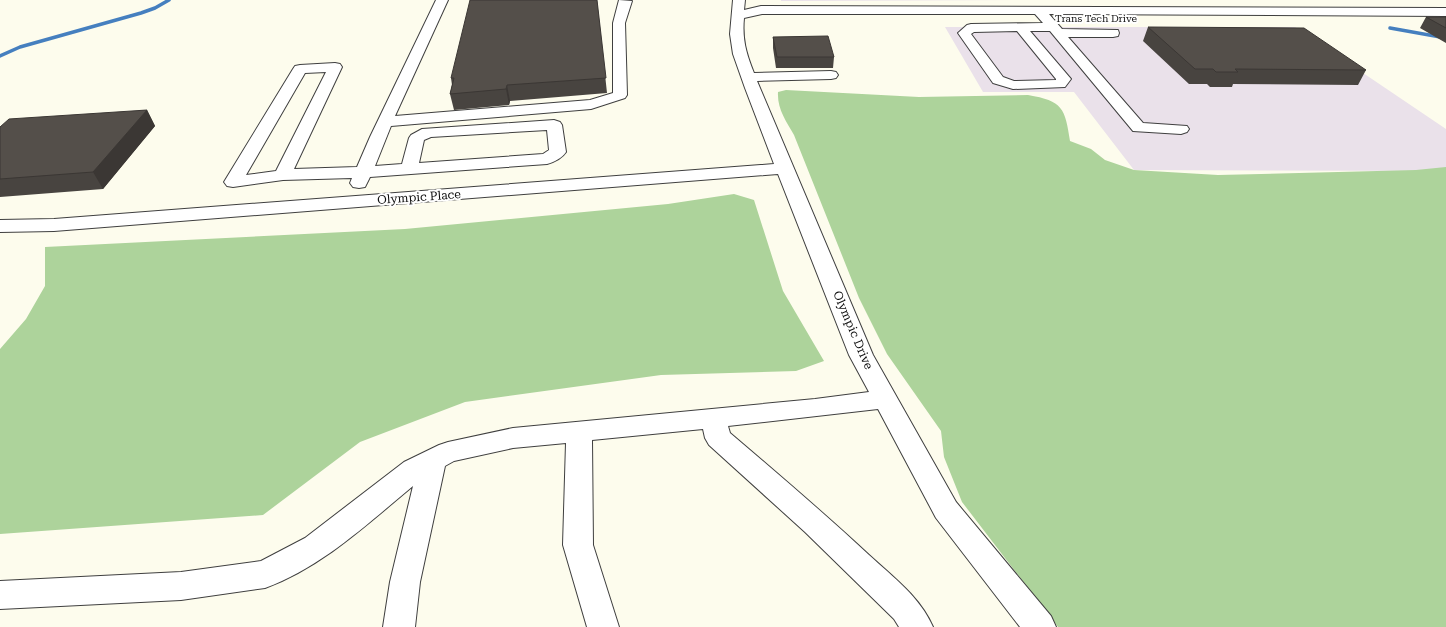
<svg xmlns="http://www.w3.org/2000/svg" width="1446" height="627" viewBox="0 0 1446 627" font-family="'Roboto Serif',serif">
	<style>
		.industrial { fill: #eae1ea }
		.forest { fill: #add39b }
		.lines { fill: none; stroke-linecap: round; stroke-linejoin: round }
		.stream { stroke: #457fbf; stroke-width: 3.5 }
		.minor-casing { stroke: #3f3f3f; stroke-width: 2 }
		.minor { fill: #fff; fill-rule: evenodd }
		.wall { fill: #484440 }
		.shaded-wall { fill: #3b3734 }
		.building { fill: #544f4a; stroke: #3b3734 }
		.labels { text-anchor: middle; stroke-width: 4; stroke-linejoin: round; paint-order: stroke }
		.far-street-label { font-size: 10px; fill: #0c0c0c; stroke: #fff }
		.street-label { font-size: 12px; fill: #0c0c0c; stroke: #fff }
	</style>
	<rect width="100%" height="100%" fill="#fdfced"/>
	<path class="industrial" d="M781,0H1030L781,1Z
		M945,27H1295L1446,129V171L1134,170L1074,92H983Z"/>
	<path class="forest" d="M786,90L919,97L1028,95C1063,101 1065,108 1070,141L1091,149L1105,160L1134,170L1218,175L1416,170L1446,167V627H1058L962,502L944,457L941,431L887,354L859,298L794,135C786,121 777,109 778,92Z
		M734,194L754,200L783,291L824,361L796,371L661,375L465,402L360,442L263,515L0,534V349L26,319L45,286V247L405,229L668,204Z"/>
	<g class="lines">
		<path class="stream" d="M1390,28L1446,38
			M0,56L20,47L141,13L155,8L169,0"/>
		<defs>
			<path id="minor" d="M436,0H448L395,116L590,100L613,93V23L619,0L632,1L625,23L627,95L625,98L591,109L391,126L375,166L402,164L409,138L411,135L422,129L554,120L560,122L562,125L566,152C562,158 554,162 547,164L370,177L365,187L359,188L353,187L350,183L352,178L283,180L233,187L227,186L224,182L293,69L295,66L300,65L335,63L340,64L342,67L294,169L357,167L370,137ZM326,72L276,171L246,175L305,73ZM547,130L549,150L543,154L419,163L424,140L431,137Z
				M733,0H745L744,10L761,6L1446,8V16L1049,14L1062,29L1118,30L1119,33L1118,36L1113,37H1068L1143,123L1187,126L1189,129L1187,132L1181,134L1133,131L1050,31H1030L1071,79L1065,87L1013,89L993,83L958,33L967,25L971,24L1043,23L1035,14H762L744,18C742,39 746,53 754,73L831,71L836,72L838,75L836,78L831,79L757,81L873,355L956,502L1051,616L1056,627H1020L936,518L878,409L728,426L730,433C777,473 824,513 869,555C893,577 920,597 933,627H899L894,619L805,532L709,445L705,438L703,429L592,440L593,545L619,627H587L563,545L566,443L513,448L454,461L445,466L420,582L415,627H383L390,582L413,486C367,524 322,567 265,588L181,600L0,609V581L181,572L261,561L305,538L404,462L439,445L448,442L513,428L815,399L869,392L849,355L778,174L54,231L0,232V220L54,219L774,164L745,88L733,54L730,34ZM1017,31L1056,79V80L1014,81L1003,77L971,34L974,32Z"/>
		</defs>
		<use href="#minor" class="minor-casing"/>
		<use href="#minor" class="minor"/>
	</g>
	<path class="wall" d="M597,0L607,93L510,101L509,105L454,110L450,94L452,85L451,78Z
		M1426,17H1446V43L1420,28Z
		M1148,27L1366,70L1358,85L1233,84L1232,87H1210L1207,84H1189L1143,41Z
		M773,37L834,57L833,68H776L773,48Z
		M147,110L155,126L103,189L0,197V127Z"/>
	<path class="shaded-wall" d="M507,85L510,101L509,105L506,89Z
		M147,110L155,126L103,189L93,172Z"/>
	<path class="building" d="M470,0H597L606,78L507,85L506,89L450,94L454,78H451Z
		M1426,17H1446V28Z
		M1148,27L1304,28L1366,70L1235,69L1238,72H1216L1213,69H1195Z
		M828,36L834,57H777L773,37Z
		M147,110L93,172L0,179V127L9,119Z"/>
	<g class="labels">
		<g class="far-street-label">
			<text x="1096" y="22">Trans Tech Drive</text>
		</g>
		<g class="street-label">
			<text transform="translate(419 197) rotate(-4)" y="4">Olympic Place</text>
			<text transform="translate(853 330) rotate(67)" y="4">Olympic Drive</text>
		</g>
	</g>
</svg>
